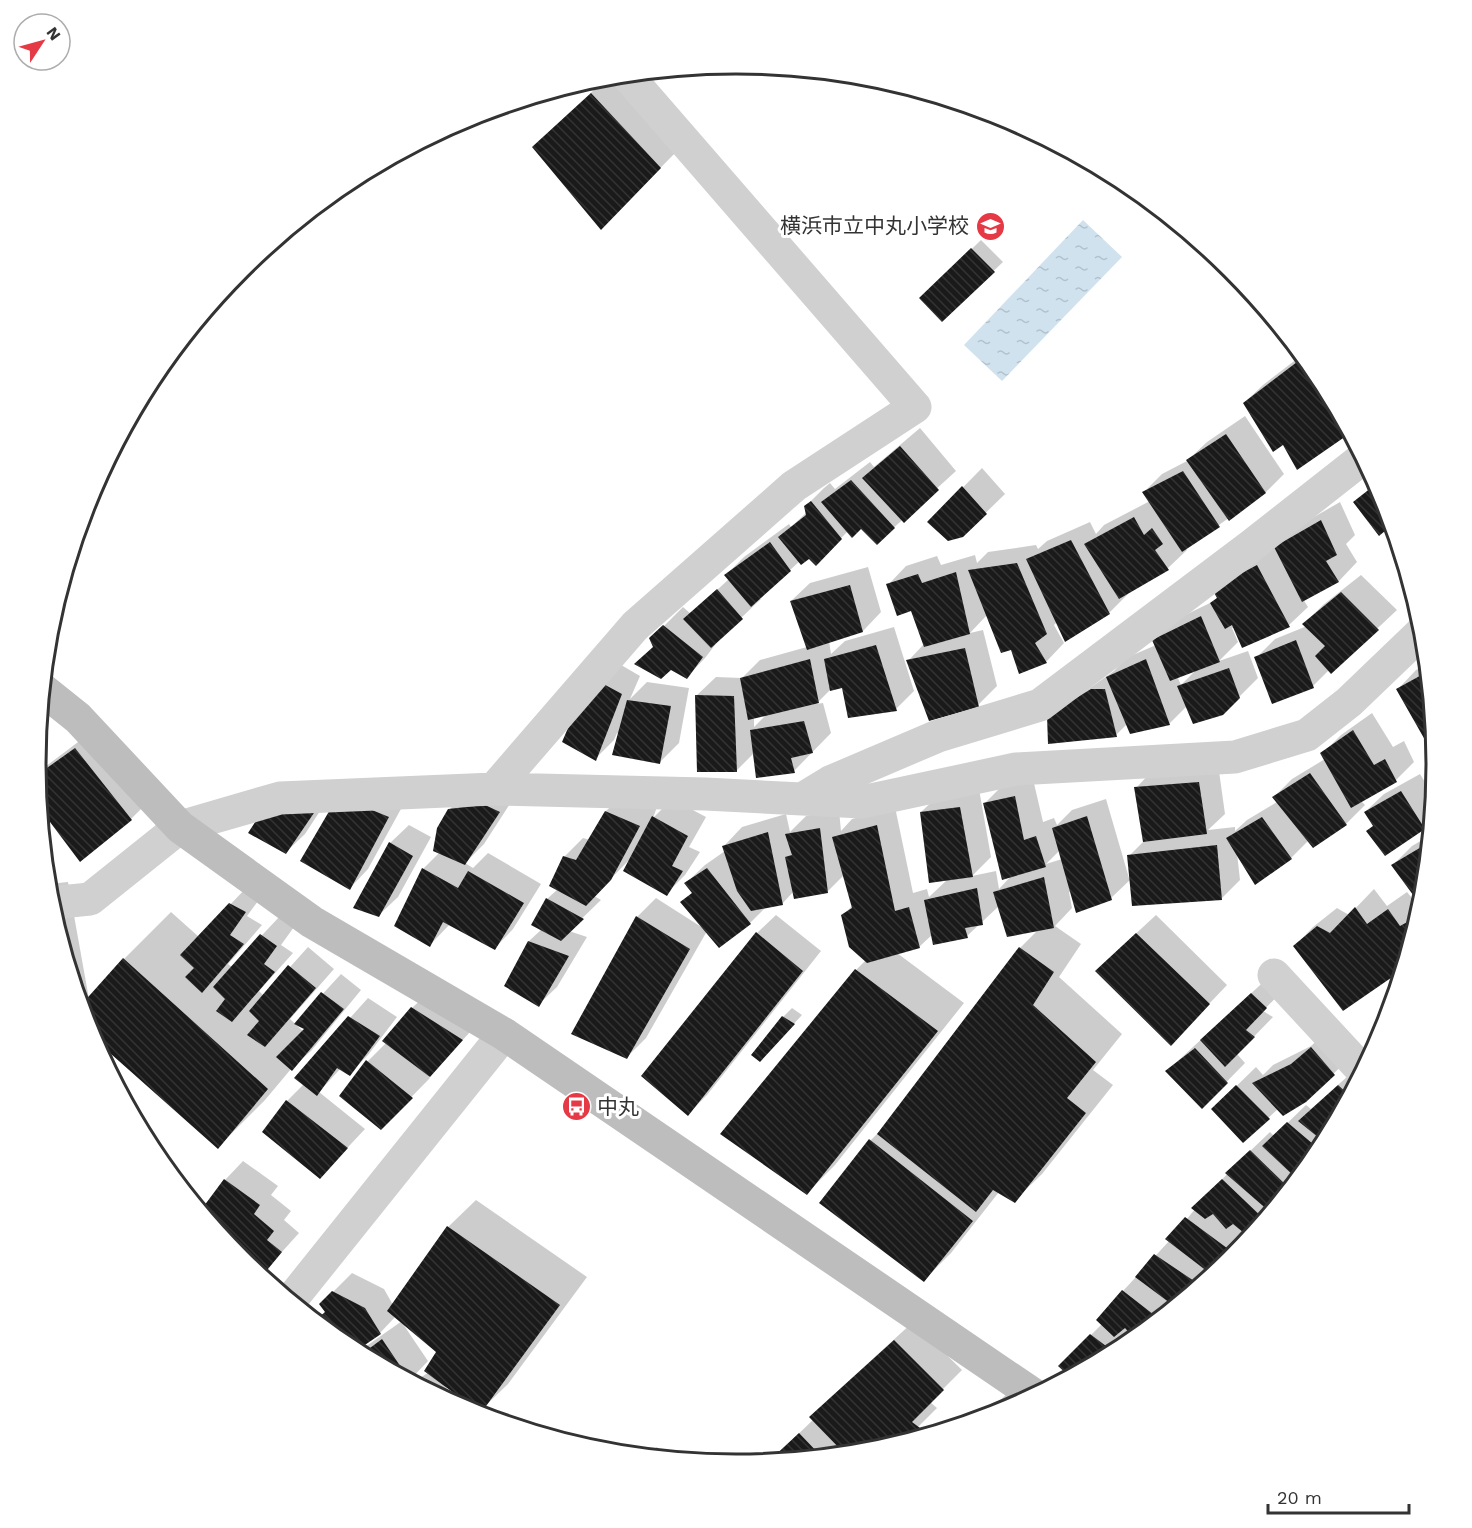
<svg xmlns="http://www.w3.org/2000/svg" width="1472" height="1528" viewBox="0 0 1472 1528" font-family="'Work Sans','Noto Sans JP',sans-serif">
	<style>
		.water { fill: url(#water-ripples) }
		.shadow { fill: #0003; fill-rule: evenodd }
		.building { fill: url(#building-back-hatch) }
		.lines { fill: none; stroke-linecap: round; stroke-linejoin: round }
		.street { stroke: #d0d0d0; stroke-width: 33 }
		.secondary { stroke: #bdbdbd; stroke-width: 33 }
		.labels { text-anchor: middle; stroke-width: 6; stroke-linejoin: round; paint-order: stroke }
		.poi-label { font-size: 21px; fill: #333; stroke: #fff; text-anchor: end }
		.rim { fill: none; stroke: #333; stroke-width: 3 }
	</style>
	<defs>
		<pattern id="water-ripples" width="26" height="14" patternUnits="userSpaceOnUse" patternTransform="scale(1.5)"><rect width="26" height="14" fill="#cfe2ee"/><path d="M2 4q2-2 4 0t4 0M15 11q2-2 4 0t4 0" fill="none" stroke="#b2c2cd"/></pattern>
		<pattern id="building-back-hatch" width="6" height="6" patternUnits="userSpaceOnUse" patternTransform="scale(1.5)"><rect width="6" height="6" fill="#1a1a1a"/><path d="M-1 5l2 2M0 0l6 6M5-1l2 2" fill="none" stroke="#333"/></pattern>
	</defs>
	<rect width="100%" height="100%" fill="#fff"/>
	<path class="water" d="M1083,220L1122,257L1002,381L964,345Z"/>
	<path class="shadow" d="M609,76H612L679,149L620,209L552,129Z
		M981,240L1003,262L942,320L921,298Z
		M1302,355L1318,375L1349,432L1297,468L1284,442L1244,403L1263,385Z
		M1245,416L1284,474L1266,492L1186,548L1187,550L1168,568L1127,592L1128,594L1109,613L1065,639L1057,622L1054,625L1064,643L1046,662L1012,648L987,615L970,633L983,630L997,686L978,705L908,661L924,644L912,609L888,585L906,566L937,556L941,565L975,555L977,563L988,552L1036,545L1038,549L1047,541L1090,522L1096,534L1104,525L1150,501L1144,492L1162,474L1187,461L1207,442Z
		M920,428L956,471L877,543L861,526L848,531L816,564L810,557L800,561L759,598L761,599L722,636L705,658L687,677L654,646L651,639L683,607L691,614L729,579L726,575L744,557L789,524L791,527L807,512L806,506L824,488L830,483L835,489L870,462L874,467Z
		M982,468L1005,494L962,536L929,522Z
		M1340,502L1355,535L1346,544L1357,562L1339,581L1303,599L1308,607L1289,625L1232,628L1238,642L1219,661L1248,651L1258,678L1222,714L1187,706L1169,724H1127L1116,735L1049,717L1114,671L1126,658L1156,645L1154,640L1173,621L1212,602L1218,597L1213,590L1295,528ZM1197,669L1181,685L1177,676Z
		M868,567L881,612L863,631L829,641L831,654L845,641L894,627L914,691L896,709L843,686L831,689L816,704L823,703L831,733L794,771L754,753L736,771L697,695L716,677L742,678L760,660L807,647L791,601L810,583ZM768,713L754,727V717Z
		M1361,575L1397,610L1331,672L1329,670L1313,686L1256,658L1275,639L1307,626L1304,624L1323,605Z
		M616,662L640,676L630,699L647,682L689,688L679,743L660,762L617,733L614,740L595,759L564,741Z
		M1426,665L1433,734L1426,738L1398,689L1416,670Z
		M1372,713L1393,747L1404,741L1414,762L1396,780L1361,801L1365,805L1346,824L1308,841L1291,858L1256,883L1237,853L1240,880L1221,899L1131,879L1111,898L1069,892L1072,908L1055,926L1081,944L1059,977L1122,1034L1093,1070L1113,1085L1042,1174L1014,1201L999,1192L951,1253L924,1280L821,1203L871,1140L888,1123L1020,948L1038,930L999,906L967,936L933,934L919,947L897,953L964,1003L835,1165L807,1193L856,970L866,960L843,915L853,905L844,875L827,892L794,891L782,904L766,907L750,923L707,931L646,1038L627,1057L637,917L656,898L703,928L683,902L693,892L686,883L705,865L725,851L724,846L742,827L786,814L790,832L806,816L839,810L841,831L852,819L895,807L913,893L927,889L929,897L948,879L921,812L940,794L979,789L991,857L972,876L996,871L999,889L1012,875L985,803L1003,785L1033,779L1043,822L1054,818L1057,825L1072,810L1106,799L1129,878V856L1144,841L1136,788L1154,769L1218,764L1225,814L1208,830L1235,827V831L1247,820L1277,802L1274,797L1292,779L1325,759L1322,754L1341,735ZM1060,850L1062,859L1046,864Z
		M94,730L150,800L131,819L80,860L40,807L37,773Z
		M1420,774L1433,795L1430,821L1424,828L1374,825L1365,812L1384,794Z
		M335,788L305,834L286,852L250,832Z
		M468,791L517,793L484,844L465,863L473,868L488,853L541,884L513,929L495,948L450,924L430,945L423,869L440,852L449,810Z
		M625,793L657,807L653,818L672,799L706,817L689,847L700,852L685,875L666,894L631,858L594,896L601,900L569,931L587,937L557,987L538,1005L529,941L542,929L547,899L558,889L564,857L583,838L590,840L606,811Z
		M407,798L368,869L350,888L332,809Z
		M409,825L431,837L398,897L379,915L390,843Z
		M1429,836L1423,899L1419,901L1393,865L1412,846Z
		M68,882L89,999L124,959L171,912L199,937L249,885L264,893L247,916L262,925L228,964L232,967L280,916L294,927L281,945L293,953L259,991L264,996L308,947L334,969L290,1019L304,1032L307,1028L296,1023L341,974L361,990L311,1051L291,1069L265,1100L218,1147L92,1037L49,900L48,884Z
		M1374,889L1387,906L1407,892L1420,908L1402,969L1343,1009L1295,946L1313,927L1337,908L1349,915Z
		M776,915L821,951L707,1095L688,1114L757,933Z
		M1156,915L1227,985L1171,1044L1116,952Z
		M1271,975L1285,988L1263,1011L1273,1017L1237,1054L1245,1063L1202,1107L1167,1071Z
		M431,990L480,1021L429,1077L430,1078L381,1128L368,1061L387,1042L412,1008Z
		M368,998L397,1017L368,1055L349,1074L341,1068L319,1092L365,1129L320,1177L287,1101L304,1084L296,1078Z
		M792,1008L802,1015L769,1051L783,1017Z
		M1330,1029L1353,1055L1305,1101L1278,1109L1243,1141L1213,1109L1256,1067L1263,1075L1273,1065L1311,1046Z
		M1357,1068L1362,1071L1318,1153L1305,1166L1306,1167L1231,1259L1125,1346L1070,1375L1060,1366L1102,1324L1123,1291L1170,1240L1195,1209L1194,1208L1246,1155L1270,1132L1274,1136L1306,1105L1311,1109Z
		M243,1161L278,1186L271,1195L291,1211L284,1220L299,1233L263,1273L233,1249L202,1211L225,1180Z
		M476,1200L587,1277L508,1384L480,1411L443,1383L457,1405L414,1382L429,1372L438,1352L403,1324L428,1361L410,1380L358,1352L402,1321L396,1316L380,1333L347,1346L316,1321L326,1311L321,1304L352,1273L384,1289L393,1305L448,1227Z
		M913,1322L962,1370L930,1402L937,1408L904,1441L872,1451L770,1461L814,1419L830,1398Z
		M1024,1378L1038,1392L1004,1411L982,1417Z
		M657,1447L667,1457L648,1455Z"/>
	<path class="building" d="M591,93L661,168L601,230L532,147Z
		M971,248L995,272L942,322L919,298Z
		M1297,362L1349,434L1297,470L1283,445L1273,452L1243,403Z
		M1226,434L1266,493L1229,521L1186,460Z
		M900,446L939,490L904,523L862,478Z
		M1183,471L1220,527L1182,552L1142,492Z
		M851,480L895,528L877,545L861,529L852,538L821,502Z
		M1376,484L1383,496L1392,525L1379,536L1353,502Z
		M962,486L987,514L963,537L948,541L927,522Z
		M811,501L842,539L816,566L809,559L801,565L778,537L806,515L804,506Z
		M1134,517L1144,535L1152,528L1163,544L1155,550L1169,570L1119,599L1084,544Z
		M1321,520L1337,555L1326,561L1339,582L1302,602L1274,547Z
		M1071,540L1110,614L1065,642L1026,559Z
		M770,542L791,571L751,607L724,575Z
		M1017,563L1047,634L1035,643L1047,663L1019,674L1011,650L1001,653L968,570Z
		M1257,565L1290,627L1242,648L1232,625L1225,629L1210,603L1217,598L1212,589Z
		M956,572L970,634L924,647L911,611L897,616L886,584L918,574L922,583Z
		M850,585L863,632L807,650L790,601Z
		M717,589L743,619L711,648L683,619Z
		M1341,592L1379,630L1331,674L1315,656L1325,646L1302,624Z
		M1201,616L1220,662L1170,681L1152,640Z
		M663,625L703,657L687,679L671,670L661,679L634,664L653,647L649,638Z
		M1296,640L1314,688L1272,704L1254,657Z
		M876,645L897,711L848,718L842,688L830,691L824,659Z
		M965,648L979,707L929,721L906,660Z
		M810,659L819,703L748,720L740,678Z
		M1146,659L1170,725L1130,734L1106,677Z
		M1229,668L1240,698L1223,715L1193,724L1177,686Z
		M1427,672L1433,736L1425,740L1396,689Z
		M596,680L622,694L596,761L562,742L574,714Z
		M1091,689H1105L1117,737L1048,744L1047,716Z
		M695,695L734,696L737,772H697Z
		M627,700L671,706L660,764L612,755Z
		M804,721L813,753L791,758L795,773L756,778L750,730Z
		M1353,730L1374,765L1385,759L1397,782L1351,808L1320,753Z
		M75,748L132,820L80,862L41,810L37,775Z
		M1435,752L1436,764V768L1429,756Z
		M1310,773L1347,825L1313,848L1272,797Z
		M1199,782L1207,834L1143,842L1134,787Z
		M1401,791L1425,829L1385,856L1366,831L1373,826L1364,812Z
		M1015,796L1024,840L1036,836L1046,867L1002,880L983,803Z
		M485,805L500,812L465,865L433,851L437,828L448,809Z
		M318,807L286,854L248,833L259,816Z
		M960,807L973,877L929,883L920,812Z
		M331,808H367L389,817L350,890L300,861Z
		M605,811L640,826L611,880L586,906L549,886L563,856L576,860Z
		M652,816L688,836L672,866L683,871L667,896L623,871Z
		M1087,816L1112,900L1076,913L1052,828Z
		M1262,817L1292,859L1255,885L1226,838Z
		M877,825L895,911L909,907L920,948L867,963L849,947L841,915L852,908L832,837Z
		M820,828L828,893L794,899L785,857L792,855L785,834Z
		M768,832L783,905L751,911L737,891L722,846Z
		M389,842L413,856L379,917L353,908Z
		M1428,843L1422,901L1419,903L1391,865Z
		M1217,845L1222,900L1132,906L1127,855Z
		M422,868L458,888L468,871L524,903L495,950L443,922L430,947L394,926Z
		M707,868L751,924L719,948L680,902L692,893L684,883Z
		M1044,877L1054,928L1007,937L993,892Z
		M977,888L983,925L965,928L968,938L933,945L924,900Z
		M546,898L584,919L561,941L531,925Z
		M229,903L246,912L230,935L244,944L202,993L185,977L194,968L180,955Z
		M1355,907L1367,924L1388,909L1400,926L1411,920L1415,925L1401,971L1343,1011L1293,946L1317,926L1330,933Z
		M636,916L690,949L627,1059L571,1034Z
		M756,932L803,971L688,1116L641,1076Z
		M1136,933L1210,1004L1171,1046L1095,971Z
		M260,934L277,946L264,964L275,972L232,1022L216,1011L225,999L213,987Z
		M528,941L569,956L539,1007L504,986Z
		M1019,947L1054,972L1033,1005L1096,1062L1067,1098L1086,1113L1015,1203L993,1190L976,1212L877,1134Z
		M123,958L268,1089L218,1149L93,1038L89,1032L81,1005Z
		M288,965L316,988L265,1047L247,1035L259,1021L249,1011Z
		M855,969L938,1031L807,1195L720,1134Z
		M321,992L344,1009L292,1071L276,1057L304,1029L294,1024Z
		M1251,993L1267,1008L1246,1030L1255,1037L1225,1067L1200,1040Z
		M411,1007L463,1040L430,1077L382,1041Z
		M348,1016L380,1036L350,1076L337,1068L317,1096L294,1078Z
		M782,1016L795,1024L760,1062L751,1055Z
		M1311,1047L1335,1075L1306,1102L1283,1116L1252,1083L1291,1064Z
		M1195,1048L1228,1083L1202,1109L1165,1071Z
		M366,1060L413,1098L381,1130L339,1096Z
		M1236,1085L1270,1119L1243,1143L1211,1109Z
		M1338,1085L1349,1095L1324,1142L1298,1121Z
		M286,1100L348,1148L320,1179L262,1132Z
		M1287,1122L1320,1150L1296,1178L1262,1146Z
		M869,1139L973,1221L924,1282L819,1203Z
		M1250,1150L1289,1188L1270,1212L1225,1173Z
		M224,1179L260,1205L254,1214L274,1231L267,1240L282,1252L263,1275L237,1255L201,1210Z
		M1222,1179L1264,1219L1249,1237L1233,1224L1226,1229L1213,1214L1205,1219L1191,1208Z
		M1185,1217L1235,1254L1212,1275L1165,1239Z
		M447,1226L560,1305L481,1413L424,1371L436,1352L387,1311Z
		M1154,1254L1200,1285L1174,1306L1135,1277Z
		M1122,1290L1158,1318L1134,1338L1125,1328L1114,1337L1096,1320Z
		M332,1291L365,1308L381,1334L356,1351L347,1346L316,1320L325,1312L319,1304Z
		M1090,1334L1114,1352L1069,1376L1058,1366Z
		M382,1339L409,1379L362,1354Z
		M894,1340L944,1390L912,1422L920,1428L907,1440L872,1451L844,1453L809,1417Z
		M799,1433L821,1456L769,1461Z"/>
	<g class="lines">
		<path class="street" d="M494,789L635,626L794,486L915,407L627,75
			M802,799L830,782L938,736L1040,705L1251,546L1363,458
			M50,903L90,899L180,827L280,798L494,789L705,794L862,802L1016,769L1235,757L1307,735L1349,702L1423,631
			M1274,975L1362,1070
			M291,1300L504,1034"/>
		<path class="secondary" d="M43,690L78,718L180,827L312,922L504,1034L1034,1395"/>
	</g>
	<defs>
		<symbol id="school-disc" viewBox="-11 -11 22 22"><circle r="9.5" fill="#e63946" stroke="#fff"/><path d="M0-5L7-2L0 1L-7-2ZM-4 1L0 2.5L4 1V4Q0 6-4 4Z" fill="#fff"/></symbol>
		<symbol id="bus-disc" viewBox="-11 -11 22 22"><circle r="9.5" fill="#e63946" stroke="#fff"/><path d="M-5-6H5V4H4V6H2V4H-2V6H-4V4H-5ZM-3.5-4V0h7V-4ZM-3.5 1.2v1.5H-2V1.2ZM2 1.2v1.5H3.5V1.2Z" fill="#fff"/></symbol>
	</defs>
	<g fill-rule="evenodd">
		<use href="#school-disc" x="974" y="210" width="33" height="33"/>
		<use href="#bus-disc" x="560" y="1090" width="33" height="33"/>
	</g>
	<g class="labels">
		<g class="poi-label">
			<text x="969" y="233">横浜市立中丸小学校</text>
			<text x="597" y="1114" text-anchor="start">中丸</text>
		</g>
	</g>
	<path d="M0 0H1472V1528H0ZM46 764a690 690 0 1 1 1380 0a690 690 0 1 1-1380 0Z" fill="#fff" fill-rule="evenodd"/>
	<path class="rim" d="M46 764a690 690 0 1 1 1380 0a690 690 0 1 1-1380 0Z"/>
	<g transform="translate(42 42) rotate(54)"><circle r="28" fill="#ffffff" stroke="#adadad" stroke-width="1.5"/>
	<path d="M0-4.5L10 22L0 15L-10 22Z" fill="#e63946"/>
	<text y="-9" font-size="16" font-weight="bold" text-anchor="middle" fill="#333333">N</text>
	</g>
	<path d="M1268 1504v9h141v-9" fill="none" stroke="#333333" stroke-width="3"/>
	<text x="1277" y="1504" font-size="18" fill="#333333" stroke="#ffffff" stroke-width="4.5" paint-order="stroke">20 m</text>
</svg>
